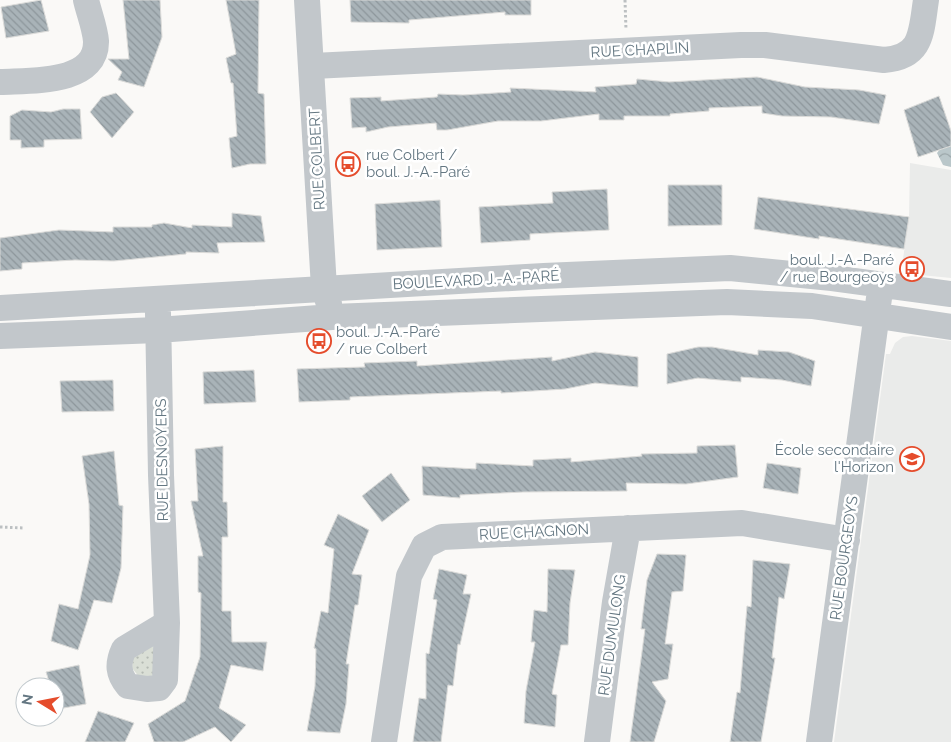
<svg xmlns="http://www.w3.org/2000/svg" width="951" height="742" viewBox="0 0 951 742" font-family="Raleway,sans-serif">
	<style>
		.built { fill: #eaebea }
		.grass { fill: url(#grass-dots) }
		.water { fill: url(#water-waves) }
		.building { fill: url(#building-back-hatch); stroke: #dbdbd9 }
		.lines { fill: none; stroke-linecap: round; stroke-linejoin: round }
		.path { stroke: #bcc0c2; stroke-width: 3; stroke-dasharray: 2.5 2.5; stroke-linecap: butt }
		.minor { stroke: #c2c7cb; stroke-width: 26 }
		.labels { text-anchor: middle; stroke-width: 5; stroke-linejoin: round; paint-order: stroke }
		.street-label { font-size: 15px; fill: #647782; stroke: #fff }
		.poi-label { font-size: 15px; fill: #647782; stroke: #fff; text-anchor: start }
	</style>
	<defs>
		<pattern id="grass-dots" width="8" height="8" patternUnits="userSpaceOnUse" patternTransform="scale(1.25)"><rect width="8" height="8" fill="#dadfd6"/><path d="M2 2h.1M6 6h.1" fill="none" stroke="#b4bab3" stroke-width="1.8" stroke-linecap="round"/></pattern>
		<pattern id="water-waves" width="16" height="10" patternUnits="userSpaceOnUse" patternTransform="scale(1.25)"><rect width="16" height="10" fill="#bac7ca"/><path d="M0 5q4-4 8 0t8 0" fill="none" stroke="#9ba6a9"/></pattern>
		<pattern id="building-back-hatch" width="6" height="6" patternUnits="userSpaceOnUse" patternTransform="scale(1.25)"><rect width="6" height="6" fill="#a9b3b8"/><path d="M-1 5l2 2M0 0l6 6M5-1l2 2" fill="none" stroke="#8d969b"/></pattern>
	</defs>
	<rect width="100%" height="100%" fill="#faf9f7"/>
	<path class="built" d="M910,163L951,170V278L901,273L909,217Z
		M912,336L951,341V742H834L886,354H890L895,343L903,337Z"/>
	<path class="grass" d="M153,645L157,669L150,678L139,677L132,668L133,658Z"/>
	<path class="water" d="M951,146V167L943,165L937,153L940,149Z"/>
	<path class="building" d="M41,0L49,31L6,38L1,7Z
		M123,0H160L162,37L144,87L118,80L122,72L108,59H129Z
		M226,0H259L258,93L264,94L266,164H250L232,168L229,138L237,136L233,83H231L226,58L236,54Z
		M350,0H531V15H505V12L409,20V23L351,22Z
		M757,77L805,87L859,90L886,95L879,124L831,117L782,116L762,113V106L709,108V111L670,114V116H624V120H599V114L541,121H498L447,130H437L436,123L388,127L366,132V127L352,128L350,98L381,97V101L437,97L438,94L463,95L511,92L510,88L596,92L595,87L636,84L637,79L669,82Z
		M116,93L134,112L112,138L90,112L102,97Z
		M939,96L951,131V146L918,157L904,110Z
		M63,109H80L82,139L44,140V147L21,148V140H10V116L22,110L51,112Z
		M668,185H722V225L668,226Z
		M607,189L609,230L530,234V240L481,243L479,207L553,203L552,192Z
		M758,197L909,217L904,249L819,236V239L754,229Z
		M440,200L442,247L377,250L375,204Z
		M232,213L261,216L265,242L217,243L219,253L186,252V254L114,261L75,260L22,263V269L0,271V238L59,230L113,232V227H152V225L164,223L192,228V225L232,227Z
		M698,347H712L758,355V350L789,352L815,361L811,386L782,380L741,377V382L698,378L667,384V354Z
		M595,352L638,357V387L595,383L565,389L501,393V391L350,397V400L299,402L297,369L365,367L364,363L417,361V366L552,357V361Z
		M254,370L256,402L204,404L203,372Z
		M113,380L114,411L62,412L60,381Z
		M735,445L738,477L686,484L626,483L627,491L523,492L460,495V498L423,495L422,466L476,469V463L533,466V460L571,458V462L642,456L641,454L697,453V446Z
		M223,446V502H227L228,537H222V611H231L232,642H267L263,671L231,665L219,708L246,725L231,742L215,727L183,742H154L148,724L185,701L200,657L201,593L198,592V556H203L191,501H198L195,449Z
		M114,451L119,505L123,506L121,568L112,603L94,600L78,650L51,641L59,604L78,609L90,555L89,504L82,456Z
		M767,463L801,468L798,494L763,488Z
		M391,473L410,500L382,522L362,496Z
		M338,514L369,530L352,574L362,575L358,605H355L346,664H349L346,704L340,733L307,731L315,686L316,649L314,648L321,611L328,613L334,549L324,545Z
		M657,554L686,555L683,591L672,592L665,644H673L668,679L652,682L666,701L654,742H630L645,629H641L647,580Z
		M753,560L790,564L784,599L779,597L772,658H775L761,742H730L737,692L740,693L747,606L751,607Z
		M439,569L467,575L463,594H471L460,645L458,644L453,686L448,685L441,742H413L419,698L426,699V653L429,654L437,600L433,599Z
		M548,569L575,570L570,603L568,645H561L552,694L557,695L555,727L524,723L526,691L535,642H531L534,610L547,612Z
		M79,665L86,704L58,709L55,687H51L46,672Z
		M98,711L134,723L125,742H85Z"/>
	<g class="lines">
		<path class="path" d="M625,0L626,30
			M0,527L24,528"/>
		<path class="minor" d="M307,0L324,288L329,304
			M313,66L741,45H765L884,60C923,57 921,32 926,0
			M0,82C29,80 97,85 96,41C95,28 89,13 86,0
			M0,308L544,276L730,268L832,278L951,294
			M158,313L161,475L167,623L165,680L159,688L147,689L128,686C118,674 117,664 124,649L167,623
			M0,336L158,330L332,317L727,302L812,306L951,327
			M384,742L409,576L424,546L442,537L742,523L847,540
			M597,742L615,602L628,528
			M819,742L879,298"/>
	</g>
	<defs>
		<symbol id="bus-ring" viewBox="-11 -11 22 22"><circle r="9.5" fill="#fff" stroke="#e54c2c" stroke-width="1.5"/><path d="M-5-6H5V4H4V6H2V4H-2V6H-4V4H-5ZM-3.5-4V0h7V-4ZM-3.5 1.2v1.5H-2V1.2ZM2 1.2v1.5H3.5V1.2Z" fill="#e54c2c"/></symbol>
		<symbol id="school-ring" viewBox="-11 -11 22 22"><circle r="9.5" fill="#fff" stroke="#e54c2c" stroke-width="1.5"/><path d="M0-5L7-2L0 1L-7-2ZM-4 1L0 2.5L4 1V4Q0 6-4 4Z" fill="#e54c2c"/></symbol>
	</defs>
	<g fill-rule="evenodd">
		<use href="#bus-ring" x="334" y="150" width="28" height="28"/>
		<use href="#bus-ring" x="898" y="255" width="28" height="28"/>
		<use href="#bus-ring" x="305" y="327" width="28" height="28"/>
		<use href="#school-ring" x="898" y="445" width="28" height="28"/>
	</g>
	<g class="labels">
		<g class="street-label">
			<text transform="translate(640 50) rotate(-3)" y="5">RUE CHAPLIN</text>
			<text transform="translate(317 159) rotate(-93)" y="5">RUE COLBERT</text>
			<text transform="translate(476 280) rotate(-3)" y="5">BOULEVARD J.-A.-PARÉ</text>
			<text transform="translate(162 460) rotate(-91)" y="5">RUE DESNOYERS</text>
			<text transform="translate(534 532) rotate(-3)" y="5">RUE CHAGNON</text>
			<text transform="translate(844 558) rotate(-82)" y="5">RUE BOURGEOYS</text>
			<text transform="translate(612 635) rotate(-82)" y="5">RUE DUMULONG</text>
		</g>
		<g class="poi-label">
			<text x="366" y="160">rue Colbert /<tspan x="366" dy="17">boul. J.-A.-Paré</tspan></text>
			<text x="894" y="265" text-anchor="end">boul. J.-A.-Paré<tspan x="894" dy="17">/ rue Bourgeoys</tspan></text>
			<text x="336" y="337">boul. J.-A.-Paré<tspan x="336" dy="17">/ rue Colbert</tspan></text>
			<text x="894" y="455" text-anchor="end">École secondaire<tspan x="894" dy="17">l'Horizon</tspan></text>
		</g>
	</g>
	<g transform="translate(40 702) rotate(280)"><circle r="24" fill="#ffffff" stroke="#c1c9cd"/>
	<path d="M0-4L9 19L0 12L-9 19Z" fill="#e54c2c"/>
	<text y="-8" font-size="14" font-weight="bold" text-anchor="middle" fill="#647782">N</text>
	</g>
</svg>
